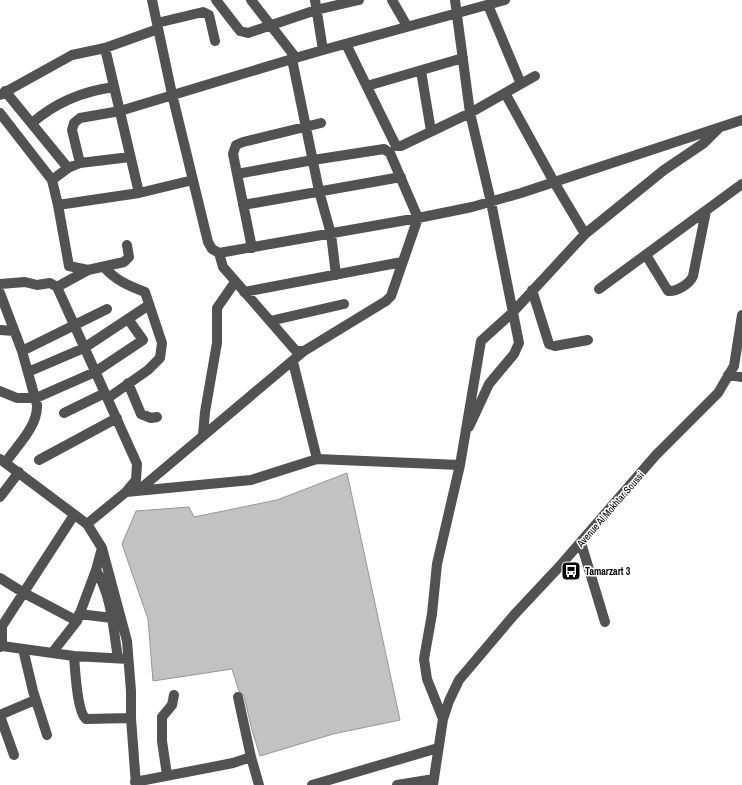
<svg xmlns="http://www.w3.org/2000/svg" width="742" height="785" viewBox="0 0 742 785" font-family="'Archivo Narrow',sans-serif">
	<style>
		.building { fill: #c2c2c2; stroke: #969696 }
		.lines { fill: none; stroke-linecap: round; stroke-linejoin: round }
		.minor { stroke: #525252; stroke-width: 10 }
		.labels { text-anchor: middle; stroke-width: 3; stroke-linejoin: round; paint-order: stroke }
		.street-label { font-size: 10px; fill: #000; stroke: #fff }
		.poi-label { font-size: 10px; font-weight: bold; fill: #000; stroke: #fff; text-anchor: start }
	</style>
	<rect width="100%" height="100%" fill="#fff"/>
	<path class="building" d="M347,473L400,720L333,734L260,756L252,730L244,696L239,691L232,669L153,681L148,619L122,544L136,511L189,507L194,517L277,500Z"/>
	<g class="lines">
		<path class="minor" d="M152,0L172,94L208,242L212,249L219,253L418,218L472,207L521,193L742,120
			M216,0L240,31L248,33L316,10L359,0
			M251,0L296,58
			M315,0L323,50L505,0
			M392,0L407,26
			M455,0L470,113L491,202L519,343L514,354L489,384L469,427
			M488,5L521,84
			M157,23L203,12L209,15L215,41
			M346,44L396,146H401L470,113L535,76
			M105,48L139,193
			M292,59L323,50
			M421,71L431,131
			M367,86L463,58
			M5,91L68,168
			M505,93L554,182L585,234
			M0,95L72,55L105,48L158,29
			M0,113L52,180L58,205L139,193L193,180
			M32,123C55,103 84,91 114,87
			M80,163L72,130L74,123L80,118L120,111L292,59L319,191L331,234L336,275
			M52,180L68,168L80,163L130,157
			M58,205L69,266L88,270
			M243,205L401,177
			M252,248L233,154L236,145L243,142L321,123
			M219,253L223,267L296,351H304L386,301L391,296L418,218L390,153L384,149L313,160L237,174
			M646,255L668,291C676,292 690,284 693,276L706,211
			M104,267C115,280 129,286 145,292L162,343L160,358L148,370L108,398
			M0,284L25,282L37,285L50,283L57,287L137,464L136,480L126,492
			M57,287L88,270L124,262L129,257L127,245
			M599,289L742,184
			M532,290L549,344L555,346L588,340
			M244,292L402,262
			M0,293L22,351L37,405C38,426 17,446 5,463
			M270,321L344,304
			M0,330L14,331
			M22,351L107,309
			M293,362L317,459
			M28,372L84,348L149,305
			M728,375L742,377
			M128,383L141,414L151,418L157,417
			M0,391L17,398H36L95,372L143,340L128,319
			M64,413L105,393
			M203,435L205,412L217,343V308L235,282
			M0,459L87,524L102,548L127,641L131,691V718L136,785
			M39,460L117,418
			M140,489L304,351
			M0,497L19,472
			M87,524L126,492L251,480L317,459L460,465
			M581,543L605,622
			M96,570C112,597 113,628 118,658
			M0,578L24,593L77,621
			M79,614L112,618
			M0,625L2,626V646
			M2,626L74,515
			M0,647L2,646L74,656L128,659
			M23,649L33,691L47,735
			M52,653L77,621L96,570L102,548
			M74,656C75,668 77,712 86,719L131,718
			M0,715L35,700
			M0,716L14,755
			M443,719L427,679L424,659L432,614L437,564L460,465L481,341L512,313L585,234L664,170L704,143L718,129
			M251,757L259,785
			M167,775L162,741V717L172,705L174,695
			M135,782L233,763L251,757L238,697
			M312,785L438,748
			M397,785L434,779
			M433,785L443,719L449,701L459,680L514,615L559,567L656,455L718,393L734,366L742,315"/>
	</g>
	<defs>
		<symbol id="bus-square" viewBox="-11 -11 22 22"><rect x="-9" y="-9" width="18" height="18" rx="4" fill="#000" stroke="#fff"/><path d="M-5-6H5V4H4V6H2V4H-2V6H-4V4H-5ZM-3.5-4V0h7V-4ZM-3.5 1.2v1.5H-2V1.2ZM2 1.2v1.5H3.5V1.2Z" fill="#fff"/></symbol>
	</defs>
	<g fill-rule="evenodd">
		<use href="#bus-square" x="560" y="560" width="22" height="22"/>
	</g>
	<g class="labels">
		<g class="street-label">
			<text transform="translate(610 509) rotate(-49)" y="4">Avenue Al Mokhtar Soussi</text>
		</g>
		<g class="poi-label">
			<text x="585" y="575">Tamarzart 3</text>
		</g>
	</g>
</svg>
